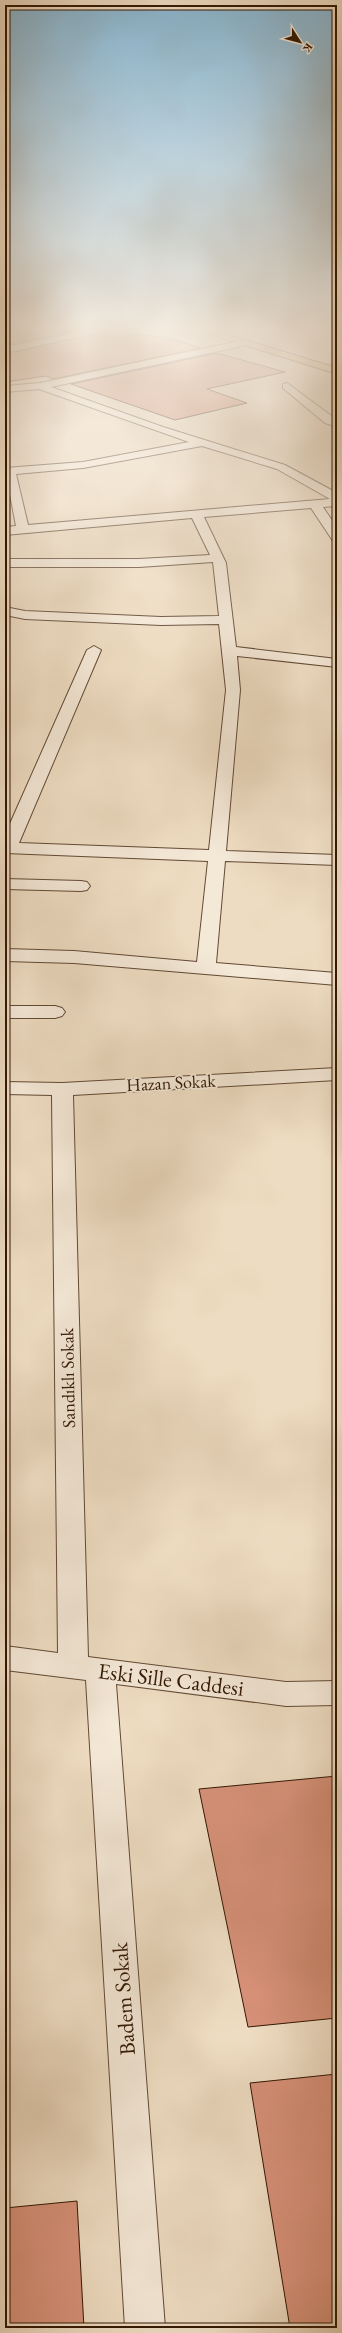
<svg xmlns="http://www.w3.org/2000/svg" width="342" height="2333" viewBox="0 0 342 2333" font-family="'EB Garamond',serif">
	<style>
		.building { fill: #d79179; stroke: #331804 }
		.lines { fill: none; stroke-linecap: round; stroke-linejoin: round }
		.minor-casing { stroke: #624934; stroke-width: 2 }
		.major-casing { stroke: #331804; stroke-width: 2 }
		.minor { fill: #f4e8d7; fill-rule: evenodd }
		.major { fill: #e7be81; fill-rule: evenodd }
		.labels { text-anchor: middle; stroke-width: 3.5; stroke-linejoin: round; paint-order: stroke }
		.street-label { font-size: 18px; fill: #331804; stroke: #f4e8d7 }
		.near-street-label { font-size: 22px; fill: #331804; stroke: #f4e8d7 }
	</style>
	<rect width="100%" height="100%" fill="#eedcc2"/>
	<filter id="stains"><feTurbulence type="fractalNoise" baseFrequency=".005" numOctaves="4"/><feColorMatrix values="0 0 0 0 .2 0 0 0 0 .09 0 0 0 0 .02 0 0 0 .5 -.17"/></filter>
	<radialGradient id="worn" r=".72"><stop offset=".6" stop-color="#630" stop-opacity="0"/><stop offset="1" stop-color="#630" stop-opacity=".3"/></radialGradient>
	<path class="building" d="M5,331H77L5,345Z
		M107,331H126V334L165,337L201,348L54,379L46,376L5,382V354Z
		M217,353L285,372L207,389L247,403L175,420L71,384Z
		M337,1776V2018L248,2027L199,1789Z
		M337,2074V2328H290L250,2083Z
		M77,2201L84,2328H5V2208Z"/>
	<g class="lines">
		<defs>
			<path id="minor" d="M86,331H106L5,353V347Z
				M244,340L247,341V345L51,387L163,427L285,465L337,493V506L323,507L337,528V542L333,541L311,508L204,517L226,563L236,647L337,659V667L237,656L240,690L226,851L337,855V865L225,861L216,963L337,973V985L74,963L5,961V949L74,951L197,962L208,861L5,853V835L87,650L94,646L101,650L19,843L209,850L226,690L219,624L161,625L25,619L5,615V607L25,611L161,617L219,616L213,562L139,567H5V559H139L210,555L192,518L5,535V527L16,526L5,468L83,462L189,442L39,389L5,392V386L40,383ZM202,446L277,469L330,499L28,525L16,474L83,468Z
				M287,383L337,420V427L325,423L283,388V384Z
				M5,879L81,881L87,882L90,886L87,890L81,891L5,889Z
				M5,1006H55L62,1008L65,1012L62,1016L55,1018H5Z
				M337,1068V1080L73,1095L88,1657L286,1682L337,1681V1705L286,1706L116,1684L165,2328H125L86,1680L5,1670V1646L58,1653L52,1095L5,1094V1082L62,1083Z"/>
			<path id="major" d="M200,331H215L337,368V374Z"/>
		</defs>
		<use href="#minor" class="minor-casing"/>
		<use href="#major" class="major-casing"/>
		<use href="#minor" class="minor"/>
		<use href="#major" class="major"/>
	</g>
	<linearGradient id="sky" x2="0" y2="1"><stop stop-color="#88b7d3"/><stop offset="0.5" stop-color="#f7efe4"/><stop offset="1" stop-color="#f7efe4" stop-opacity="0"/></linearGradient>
	<rect width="342" height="658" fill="url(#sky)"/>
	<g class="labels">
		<g class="street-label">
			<text transform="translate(171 1083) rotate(-3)" y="6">Hazan Sokak</text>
			<text transform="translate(68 1378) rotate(-91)" y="6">Sandıklı Sokak</text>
		</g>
		<g class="near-street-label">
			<text transform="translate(171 1679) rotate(7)" y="8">Eski Sille Caddesi</text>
			<text transform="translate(123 1999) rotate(-94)" y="8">Badem Sokak</text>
		</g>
	</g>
	<rect width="342" height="2333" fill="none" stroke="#eedcc2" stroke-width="20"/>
	<rect x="6" y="6" width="330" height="2321" fill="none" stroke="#331804" stroke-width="2"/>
	<rect x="10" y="10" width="322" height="2313" fill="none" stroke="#331804"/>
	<g transform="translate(300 42) rotate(126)" stroke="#f4e8d7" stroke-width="3" paint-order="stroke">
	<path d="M0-3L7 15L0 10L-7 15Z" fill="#331804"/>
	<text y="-6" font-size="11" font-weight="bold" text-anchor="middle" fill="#331804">K</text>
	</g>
	<rect width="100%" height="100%" filter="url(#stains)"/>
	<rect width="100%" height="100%" fill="url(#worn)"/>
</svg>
